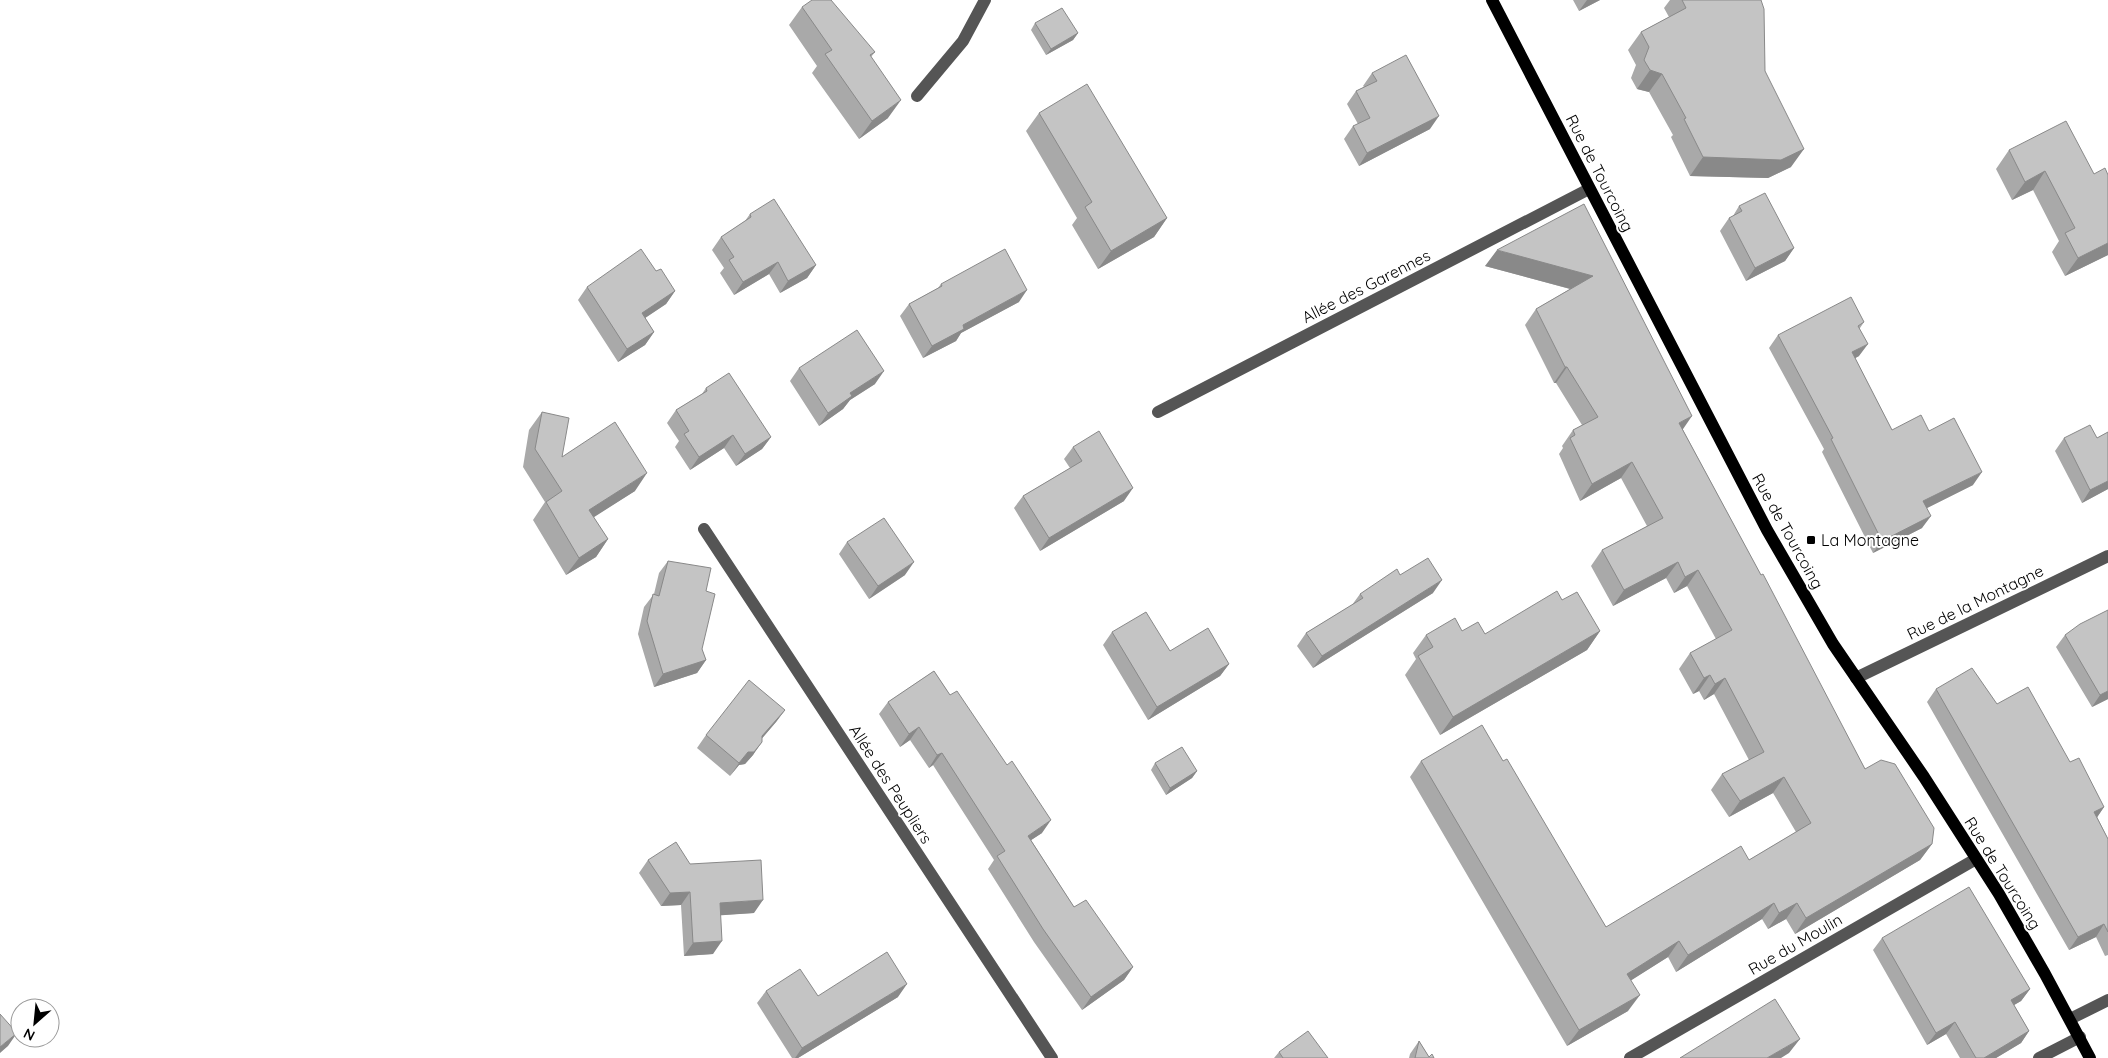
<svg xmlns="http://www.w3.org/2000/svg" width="2108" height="1058" viewBox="0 0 2108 1058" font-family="Quicksand,sans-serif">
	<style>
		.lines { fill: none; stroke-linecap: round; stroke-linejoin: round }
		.minor { stroke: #555; stroke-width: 12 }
		.major { stroke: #000; stroke-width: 12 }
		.wall { fill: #a9a9a9 }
		.shaded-wall { fill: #898989 }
		.building { fill: #c4c4c4; stroke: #898989 }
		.poi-dot { fill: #000; stroke: #fff; stroke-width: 2 }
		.labels { text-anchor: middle; stroke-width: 4; stroke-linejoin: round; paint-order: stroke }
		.street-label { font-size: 16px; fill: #000; stroke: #fff }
		.poi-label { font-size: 16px; fill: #000; stroke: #fff; text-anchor: start }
	</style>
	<rect width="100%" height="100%" fill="#fff"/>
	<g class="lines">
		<path class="minor" d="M917,96L963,41L985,0
			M1158,412L1589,189
			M704,529L1052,1058
			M1856,678L2108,556
			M2070,1019L2108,1000
			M1630,1058L1976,859
			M2039,1058L2080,1037"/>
		<path class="major" d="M1492,0L1767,530L1833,644L1924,777L1999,894L2045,974L2090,1058"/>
	</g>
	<path class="wall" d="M1573,0H1600L1579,11Z
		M1670,0H1761L1765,71L1791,167L1768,178L1690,176L1671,137L1673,135L1649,92L1637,89L1631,78L1636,65L1628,50L1641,32L1669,17L1664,8Z
		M802,7L875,52L871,57L888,118L859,139L812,73L817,66L789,25Z
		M1035,23L1078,33L1073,40L1046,55L1031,30Z
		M1372,73L1430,129L1359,166L1344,139L1353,126L1358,124L1347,104L1356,91L1364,87L1363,86Z
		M1039,113L1167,218L1154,237L1098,269L1072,225L1077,218L1026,131Z
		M2009,150L2094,174L2108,175V255L2065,276L2052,252L2059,241L2033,190L2012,200L1996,169Z
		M1584,204L1683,430L1865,769L1932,844L1920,860L1795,934L1786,919L1768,929L1762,919L1676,972L1668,957L1631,980L1628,1011L1567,1046L1410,777L1421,761H1503L1606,927L1749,860L1796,832L1773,793L1729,817L1711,790L1722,774L1749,760L1714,694L1704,700L1699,691L1693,694L1679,669L1690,653L1716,639L1687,586L1674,593L1666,578L1613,606L1591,566L1602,550L1647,526L1621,478L1580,501L1559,454L1563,448L1562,446L1573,430L1582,425L1556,383H1554L1525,325L1536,309L1570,289L1485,266Z
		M1739,206L1794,248L1785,261L1746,281L1720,231L1729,218L1733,216Z
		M750,214L816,265L807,278L780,293L769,274L734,295L720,273L724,268L712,250L721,237L745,221Z
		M656,271L675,291L666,304L645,318L654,332L645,345L618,362L578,300L587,287Z
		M941,284L1019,302L961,333L956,341L923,358L900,316L909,304L938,288Z
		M1864,322L1860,328L1859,356L1855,358L1892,430L1929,431L1973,485L1927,508L1922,528L1873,553L1822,452L1824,449L1769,348L1778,335Z
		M799,368L875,384L850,400L843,409L819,426L790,381Z
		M706,388L771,437L762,449L736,466L724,448L690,470L675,447L679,441L667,423L676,410L702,394Z
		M542,412L562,457L635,491L593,517L608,539L596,557L566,575L533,520L545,502L523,467L529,430Z
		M2108,432V489L2082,503L2055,451L2064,438H2097Z
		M1073,447L1124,501L1040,551L1014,508L1023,496L1070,468L1064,459Z
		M847,542L905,575L869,599L839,554Z
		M668,561L706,591L702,649L706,660L697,673L654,687L638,634L644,607L654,594L659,573Z
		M1400,575L1433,593L1313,668L1297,646L1306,633L1352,605L1360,594Z
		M1562,600L1600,631L1587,650L1440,735L1405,675L1416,659L1413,653L1426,635L1462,631L1485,634Z
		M2108,610V699L2092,707L2056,647L2065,635Z
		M1112,632L1170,651L1229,664L1220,676L1148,720L1103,645Z
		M934,671L1042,833L1031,840L1074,907L1133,967L1124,980L1082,1010L1034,942L988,869L994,860L933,765L929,768L910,740L900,747L879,714L888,702Z
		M1936,689L1997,704L2070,762L2104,807L2097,817L2108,839V955L2105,956L2096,937L2069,950L1927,702Z
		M785,710L776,722L762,738L753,755L745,764L739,765L730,776L697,748L706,735Z
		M1155,763L1197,771L1192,778L1166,795L1151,770Z
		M648,860L690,864L754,913L720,915L713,954L684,956L681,905L661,906L639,873Z
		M1882,938L2030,989L2021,1001L2014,1005L2029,1031L2021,1043L1996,1058H1960L1946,1034L1927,1045L1873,950Z
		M766,991L818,996L898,997L798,1058H792L757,1003Z
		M1419,1041L1429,1057L1434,1058H1409L1410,1054Z
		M1279,1052L1328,1058H1274Z"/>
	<path class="shaded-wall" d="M1587,0H1600L1579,11Z
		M1078,33L1073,40L1046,55L1051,49Z
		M1650,70L1662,74L1649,92L1637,89Z
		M901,100L888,118L859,139L872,121Z
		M1439,116L1430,129L1359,166L1367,153Z
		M1804,149L1791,167L1768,178L1690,176L1703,157Z
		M2045,171L2033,190L2012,200L2025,182Z
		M1167,218L1154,237L1098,269L1111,251Z
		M2108,243V255L2065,276L2078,258Z
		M1794,248L1785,261L1746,281L1755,268Z
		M1497,250L1593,276L1582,292L1485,266Z
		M778,262L769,274L734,295L743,282Z
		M816,265L807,278L780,293L788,281Z
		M1027,290L1019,302L961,333L956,341L923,358L932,346L963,325Z
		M675,291L666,304L633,326L642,313Z
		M654,332L645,345L618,362L627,349Z
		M1868,344L1859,356L1843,365L1852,352Z
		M1565,367H1567L1556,383H1554Z
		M884,371L875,384L850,400L843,409L819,426L828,413L850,393Z
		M1692,416L1681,432L1679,423Z
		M733,435L724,448L690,470L699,457Z
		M771,437L762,449L736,466L745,454Z
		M1632,462L1621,478L1580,501L1592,484Z
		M1982,472L1973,485L1915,514L1923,501Z
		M647,473L635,491L577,528L589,510Z
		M2108,481V489L2082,503L2090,490Z
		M1133,488L1124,501L1040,551L1049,538Z
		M1931,516L1922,528L1873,553L1882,541Z
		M608,539L596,557L566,575L579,558Z
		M914,562L905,575L869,599L878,586Z
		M1678,562L1666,578L1613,606L1624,590Z
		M1698,570L1687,586L1674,593L1685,577Z
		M1442,580L1433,593L1313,668L1322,656Z
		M1600,631L1587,650L1440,735L1453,717Z
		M706,660L697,673L654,687L663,674Z
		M1229,664L1220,676L1148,720L1157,707Z
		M1710,675L1699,691L1693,694L1704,678Z
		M1725,678L1714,694L1704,700L1715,684Z
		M2108,691V699L2092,707L2100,695Z
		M785,710L776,722L753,749L762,736Z
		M919,727L910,740L900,747L909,734Z
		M762,742L753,755L745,764L739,765L730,776L739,763L748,752Z
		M942,753L933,765L929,768L937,755Z
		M1197,771L1192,778L1166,795L1170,788Z
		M1784,777L1773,793L1729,817L1740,801Z
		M2104,807L2096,819L2094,812Z
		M1051,820L1042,833L1019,848L1028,836Z
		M1932,844L1920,860L1795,934L1806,918Z
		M690,892L681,905L661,906L670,893Z
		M763,900L754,913L711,916L720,903Z
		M1774,903L1762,919L1676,972L1688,955Z
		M1797,903L1786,919L1768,929L1779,913Z
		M2104,924L2096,937L2069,950L2078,937Z
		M722,941L713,954L684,956L693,943Z
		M1679,941L1668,957L1616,990L1627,974Z
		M1133,967L1124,980L1082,1010L1091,997Z
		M907,984L898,997L798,1058H795L802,1048Z
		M2030,989L2021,1001L2002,1012L2011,1000Z
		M1640,995L1628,1011L1567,1046L1579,1030Z
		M1955,1022L1946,1034L1927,1045L1936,1033Z
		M2029,1031L2021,1043L1996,1058H1984Z
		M17,1033L8,1046L0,1053V1047Z
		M1800,1039L1789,1053L1781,1058H1767Z"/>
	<path class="building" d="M812,0H831L875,52L870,55L901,100L872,121L825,54L832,50L802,7Z
		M1682,0H1761L1764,9L1765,71L1804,149L1781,160L1703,157L1684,119L1686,118L1662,74L1650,70L1644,60L1649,47L1641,32L1686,8Z
		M1062,8L1078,33L1051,49L1035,23Z
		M1406,55L1439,116L1367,153L1353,126L1370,118L1356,91L1377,81L1372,73Z
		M1087,84L1167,218L1111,251L1085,207L1092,202L1039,113Z
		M2066,121L2094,174L2105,168L2108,175V243L2078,258L2065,233L2075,228L2045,171L2025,182L2009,150Z
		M1765,193L1794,248L1755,268L1729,218L1742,211L1739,206Z
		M774,199L816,265L788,281L778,262L743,282L729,260L734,257L721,237L751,217L750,214Z
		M1584,204L1692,416L1679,423L1761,575L1763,574L1865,769L1881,760L1895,764L1934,828L1932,844L1806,918L1797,903L1779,913L1774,903L1688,955L1679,941L1627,974L1640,995L1579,1030L1421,761L1482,725L1503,761L1507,759L1606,927L1741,846L1749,860L1811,823L1784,777L1740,801L1722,774L1764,752L1725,678L1715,684L1710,675L1704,678L1690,653L1732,630L1698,570L1685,577L1678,562L1624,590L1602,550L1663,518L1632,462L1592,484L1570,438L1575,435L1573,430L1598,417L1567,367H1565L1536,309L1593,276L1497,250Z
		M641,249L656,271L661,269L675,291L642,313L654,332L627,349L587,287Z
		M1005,249L1027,290L963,325L964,329L932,346L909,304L942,286L941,284Z
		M1851,297L1864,322L1858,326L1868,344L1852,352L1892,430L1921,415L1929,431L1954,418L1982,472L1923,501L1931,516L1882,541L1831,439L1833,438L1778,335Z
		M857,330L884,371L850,393L852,396L828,413L799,368Z
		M729,373L771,437L745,454L733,435L699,457L684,434L689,431L676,410L707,391L706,388Z
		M542,412L569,418L562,457L615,422L647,473L589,510L608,539L579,558L546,502L562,491L535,449Z
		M2090,425L2097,438L2108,432V481L2090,490L2064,438Z
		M1099,431L1133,488L1049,538L1023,496L1082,461L1073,447Z
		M884,518L914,562L878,586L847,542Z
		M1428,558L1442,580L1322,656L1306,633L1363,598L1360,594L1397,569L1400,575Z
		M668,561L711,568L706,591L715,594L702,649L706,660L663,674L647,621L653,594L659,596Z
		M1557,591L1562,600L1577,592L1600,631L1453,717L1418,656L1433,647L1426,635L1455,618L1462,631L1478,622L1485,634Z
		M2108,610V691L2100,695L2065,635L2080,624Z
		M1146,612L1170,651L1208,628L1229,664L1157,707L1112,632Z
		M1972,668L1997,704L2028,687L2070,762L2079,758L2104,807L2094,812L2108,839V932L2104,924L2078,937L1936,689Z
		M934,671L950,695L957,691L1007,765L1012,761L1051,820L1028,836L1074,907L1086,900L1133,967L1091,997L1043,929L997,856L1005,851L942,753L937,755L919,727L909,734L888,702Z
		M749,680L785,710L762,736V742L754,752H748L739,763L706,735Z
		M1182,747L1197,771L1170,788L1155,763Z
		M676,842L690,864L761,860L763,900L720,903L722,941L693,943L690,892L670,893L648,860Z
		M1969,887L2030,989L2011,1000L2029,1031L1984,1058H1976L1955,1022L1936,1033L1882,938Z
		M887,952L907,984L802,1048L766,991L800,969L818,996Z
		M1775,999L1800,1039L1767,1058H1680Z
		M0,1014L17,1033L0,1047Z
		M1308,1031L1328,1058H1283L1279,1052Z
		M1419,1041L1429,1057L1432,1054L1434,1058H1415Z"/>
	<rect class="poi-dot" x="1806" y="535" width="10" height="10" rx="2.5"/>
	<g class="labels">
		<g class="street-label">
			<text transform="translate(1600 173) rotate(63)" y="6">Rue de Tourcoing</text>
			<text transform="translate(1366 286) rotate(-27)" y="6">Allée des Garennes</text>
			<text transform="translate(1788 531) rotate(61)" y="6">Rue de Tourcoing</text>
			<text transform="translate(1975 602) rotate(-26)" y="6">Rue de la Montagne</text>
			<text transform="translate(891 784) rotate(57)" y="6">Allée des Peupliers</text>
			<text transform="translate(2003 873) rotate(58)" y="6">Rue de Tourcoing</text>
			<text transform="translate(1795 944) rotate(-30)" y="6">Rue du Moulin</text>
		</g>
		<g class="poi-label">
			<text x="1821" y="546">La Montagne</text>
		</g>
	</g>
	<g transform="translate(35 1023) rotate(207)"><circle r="24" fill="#ffffff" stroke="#999999"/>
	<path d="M0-4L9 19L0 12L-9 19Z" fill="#000000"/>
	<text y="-8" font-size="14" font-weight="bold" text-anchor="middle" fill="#000000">N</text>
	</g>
</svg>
